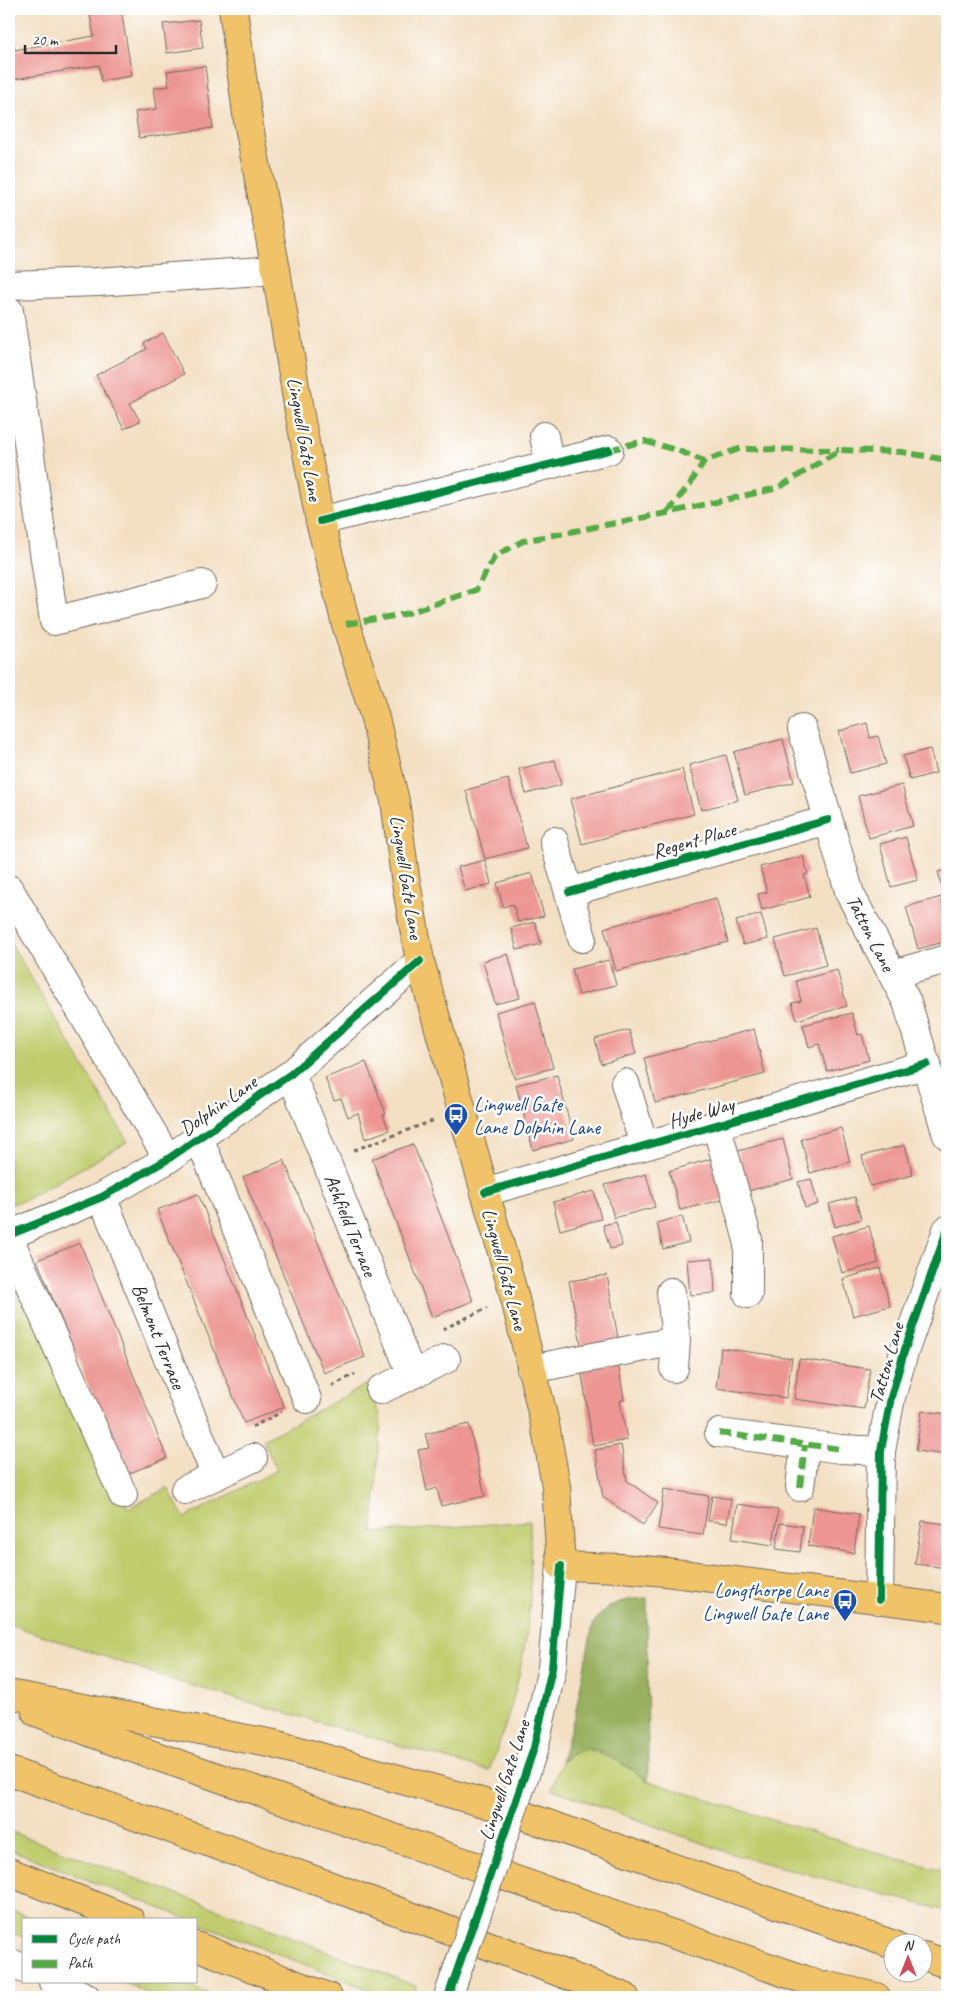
<svg xmlns="http://www.w3.org/2000/svg" width="956" height="2006" viewBox="0 0 956 2006" font-family="Caveat,sans-serif">
	<style>
		.green { fill: #c0cc6d; stroke: #767c4c }
		.forest { fill: #98b060; stroke: #626e46 }
		.building { fill: #ec9592 }
		.lines { fill: none; stroke-linecap: round; stroke-linejoin: round }
		.minor-casing { stroke: #716a60; stroke-width: 30 }
		.major-casing { stroke: #716a60; stroke-width: 30 }
		.highway-casing { stroke: #716a60; stroke-width: 30 }
		.path { stroke: #716a60; stroke-width: 3; stroke-dasharray: 4 4; stroke-linecap: butt }
		.minor { stroke: #fff; stroke-width: 28 }
		.major { stroke: #f0c369; stroke-width: 28 }
		.highway { stroke: #f0c369; stroke-width: 28 }
		.minor-bridge-casing { stroke: #716a60; stroke-width: 30; stroke-linecap: butt }
		.minor-bridge { stroke: #fff; stroke-width: 28 }
		.quiet { stroke: #54ab44; stroke-width: 6; stroke-dasharray: 12 6; stroke-linecap: butt }
		.cycleway-casing { stroke: #fff; stroke-width: 11 }
		.cycleway { stroke: #00873e; stroke-width: 8 }
		.labels { text-anchor: middle; stroke-width: 5; stroke-linejoin: round; paint-order: stroke }
		.street-label { font-size: 20px; fill: #2b2b2b; stroke: #fff }
		.transit-label { font-size: 20px; fill: #164399; stroke: #fff; text-anchor: start }
	</style>
	<rect width="100%" height="100%" fill="#fff"/>
	<filter id="ink" filterUnits="userSpaceOnUse"><feTurbulence type="fractalNoise" baseFrequency=".02" numOctaves="2"/><feDisplacementMap in="SourceGraphic" scale="10" xChannelSelector="R" yChannelSelector="G"/><feConvolveMatrix kernelMatrix="1 2 1 2 8 2 1 2 1" color-interpolation-filters="sRGB"/></filter>
	<filter id="wash" filterUnits="userSpaceOnUse"><feTurbulence type="fractalNoise" baseFrequency=".0096" numOctaves="4" result="noise"/><feDisplacementMap in="SourceGraphic" scale="20" xChannelSelector="R" yChannelSelector="G"/><feGaussianBlur stdDeviation="1.12" result="paint"/><feColorMatrix in="noise" values="0 0 0 0 0 0 0 0 0 0 0 0 0 0 0 0 0 1.4 0 .05"/><feComposite in="paint" operator="in"/></filter>
	<g filter="url(#wash)">
		<rect width="100%" height="100%" fill="#f3dfc2"/>
		<path class="green" d="M9,940L128,1142L25,1200L9,1205Z
			M9,1255L128,1508L168,1488L184,1518L277,1470L263,1440L367,1384L381,1418L373,1533L530,1521C530,1551 532,1582 529,1612C524,1667 509,1720 489,1771L179,1682L9,1624Z
			M587,1749L618,1761L648,1781L891,1857L947,1871V1911L732,1854L552,1789C560,1766 560,1755 587,1749Z
			M9,1831L268,1928L416,1986L414,1997H388L196,1922V1920H190L9,1849Z
			M9,1909L37,1920H24V1937L9,1932Z
			M123,1982H181L215,1997H155Z"/>
		<path class="forest" d="M647,1598L648,1781C633,1771 603,1747 585,1749C575,1750 569,1756 561,1762L575,1714L593,1624C607,1603 622,1599 647,1598Z"/>
		<g id="blocks">
			<path class="building" d="M89,9H121L132,76L101,81L99,65L15,79L11,59L9,60V21L15,50L94,36Z
				M199,20L203,48L167,53L163,24Z
				M205,66L213,128L139,138L135,112L157,109L154,88L169,86L167,71Z
				M163,333L184,374L130,403L140,421L124,429L96,375L147,349L144,343Z
				M867,723L870,738L878,736L886,764L850,773L839,731Z
				M783,739L794,782L745,795L734,752Z
				M930,749L936,773L910,780L903,756Z
				M726,755L738,800L701,810L689,765Z
				M555,760L561,785L526,794L519,769Z
				M682,769L694,814L582,844L570,799Z
				M508,779L527,848L485,859L466,790Z
				M902,785L913,826L869,838L858,796Z
				M906,837L918,880L891,887L880,844Z
				M803,856L808,874L804,875L810,897L762,910L758,894L767,892L760,867Z
				M485,860L491,884L465,891L458,867Z
				M947,869V897L945,898L938,872Z
				M532,873L544,916L518,922L513,904L503,907L497,883Z
				M941,897L947,923V941L918,949L906,907Z
				M716,898L728,942L616,971L604,928Z
				M761,914L768,939L743,945L736,921Z
				M535,922L541,944L517,950L511,928Z
				M816,928L826,965L785,976L775,939Z
				M508,954L520,998L495,1004L483,961Z
				M609,960L616,985L579,995L572,969Z
				M837,970L847,1006L797,1020L792,1003L801,1001L796,981Z
				M535,1001L553,1068L514,1078L496,1012Z
				M852,1013L858,1035L862,1034L869,1060L827,1071L819,1044L809,1047L803,1025Z
				M754,1029L765,1074L655,1103L644,1058Z
				M629,1030L636,1054L601,1064L595,1039Z
				M366,1062L386,1114L383,1115L389,1130L365,1139L358,1113L348,1117L341,1098L334,1100L325,1078Z
				M557,1075L574,1139L533,1150L516,1085Z
				M841,1128L850,1162L810,1173L801,1139Z
				M783,1139L793,1179L748,1191L738,1151Z
				M413,1144L473,1301L432,1317L372,1159Z
				M905,1145L913,1175L870,1186L862,1156Z
				M714,1158L725,1199L680,1210L669,1171Z
				M284,1160L365,1357L324,1373L243,1177Z
				M646,1174L655,1207L614,1218L605,1185Z
				M811,1179L818,1204L805,1208L798,1182Z
				M594,1191L601,1219L560,1230L553,1202Z
				M198,1194L284,1407L244,1423L157,1210Z
				M855,1197L861,1219L835,1227L829,1204Z
				M682,1216L689,1242L663,1249L657,1223Z
				M616,1222L622,1246L610,1249L603,1225Z
				M869,1226L879,1263L842,1273L832,1236Z
				M80,1243L167,1458L125,1475L37,1260Z
				M713,1258L715,1293L690,1295L687,1260Z
				M880,1268L890,1306L853,1316L843,1279Z
				M607,1275L619,1344L582,1350L569,1281Z
				M721,1348L792,1358L786,1398L716,1388Z
				M799,1359L870,1369L864,1409L794,1399Z
				M618,1362L624,1400L620,1401L627,1440L593,1446L581,1368Z
				M922,1411L947,1414V1455L916,1451Z
				M469,1424L485,1496L441,1506L437,1488L427,1491L418,1450L429,1448L425,1434Z
				M621,1445L627,1481L658,1503L643,1525L603,1497L595,1450Z
				M664,1489L709,1496L703,1535L658,1529Z
				M712,1496L731,1499L727,1523L708,1521Z
				M737,1504L778,1510L773,1545L732,1539Z
				M813,1507L859,1514L854,1553L808,1546Z
				M922,1521L947,1524V1568L915,1564Z
				M780,1523L803,1526L800,1552L776,1549Z"/>
		</g>
	</g>
	<g filter="url(#ink)">
		<use href="#blocks" fill-opacity="0" stroke="#716a60" stroke-width="1"/>
		<g class="lines">
			<defs>
				<path id="minor" d="M9,285L97,282L276,270
					M9,311L54,621L202,584
					M544,436L550,465
					M320,521L609,450
					M802,729L850,894L907,1002L947,1135
					M554,841L582,938
					M9,889L168,1159
					M569,892L828,820
					M893,974L947,959
					M291,1074L412,1375
					M625,1083L644,1145
					M716,1124L748,1240V1294
					M199,1138L307,1399
					M485,1192L927,1064
					M102,1197L216,1476
					M9,1235L102,1197L168,1159L291,1074L420,961
					M9,1238L123,1495
					M671,1292L676,1341L674,1368
					M531,1369L676,1341
					M380,1390L446,1359
					M719,1433L841,1449L881,1451
					M800,1487L805,1445
					M185,1490L253,1458
					M879,1600L881,1451L891,1397L904,1352L947,1230
					M534,1748L552,1668L561,1566
					M9,1962L24,1969
					M53,1982L86,1997"/>
				<path id="major" d="M233,9L248,121L276,270L299,411L320,521L346,624L375,718L395,801L405,877L420,961L514,1295L545,1424L556,1486L561,1566L621,1568L666,1572L947,1608"/>
				<path id="highway" d="M9,1694L274,1744L502,1808L894,1945
					M36,1712L124,1745L803,1979L846,1997
					M9,1771L328,1885L625,1997
					M9,1872L130,1920
					M196,1946L328,1997
					M924,1956L947,1964
					M829,1986L876,1997"/>
			</defs>
			<use href="#minor" class="minor-casing"/>
			<use href="#major" class="major-casing"/>
			<use href="#highway" class="highway-casing"/>
			<path class="path" d="M354,1150L435,1120
				M443,1329L487,1308
				M332,1386L355,1374
				M252,1427L282,1412"/>
			<use href="#minor" class="minor"/>
			<use href="#major" class="major"/>
			<use href="#highway" class="highway"/>
			<defs>
				<path id="minor-bridge" d="M448,1997L534,1748"/>
			</defs>
			<use href="#minor-bridge" class="minor-bridge-casing"/>
			<use href="#minor-bridge" class="minor-bridge"/>
			<path class="quiet" d="M609,450L644,441L679,451L704,461
				M667,513L690,484L704,461L739,449L839,450
				M346,624L405,614L476,590L495,556L523,541L667,513L778,488L840,450L902,452L947,460
				M719,1433L841,1449
				M800,1487L805,1445"/>
			<defs>
				<path id="cycleway" d="M320,521L609,450
					M569,892L828,820
					M485,1192L927,1064
					M9,1235L102,1197L168,1159L291,1074L420,961
					M879,1600L881,1451L891,1397L904,1352L947,1230
					M448,1997L534,1748L552,1668L561,1566"/>
			</defs>
			<use href="#cycleway" class="cycleway-casing"/>
			<use href="#cycleway" class="cycleway"/>
		</g>
	</g>
	<defs>
		<symbol id="bus-pin" viewBox="-11 -11 22 30"><path d="M0 17L-7.5 6A9.5 9.5 0 1 1 7.5 6Z" fill="#1a4fb4" stroke="#fff"/><path d="M-5-6H5V4H4V6H2V4H-2V6H-4V4H-5ZM-3.5-4V0h7V-4ZM-3.5 1.2v1.5H-2V1.2ZM2 1.2v1.5H3.5V1.2Z" fill="#fff"/></symbol>
	</defs>
	<g fill-rule="evenodd">
		<use href="#bus-pin" x="442" y="1101" width="28" height="38"/>
		<use href="#bus-pin" x="831" y="1587" width="28" height="38"/>
	</g>
	<g class="labels">
		<g class="street-label">
			<text transform="translate(305 439) rotate(80)" y="7">Lingwell Gate Lane</text>
			<text transform="translate(694 840) rotate(-16)" y="7">Regent Place</text>
			<text transform="translate(407 877) rotate(81)" y="7">Lingwell Gate Lane</text>
			<text transform="translate(871 933) rotate(63)" y="7">Tatton Lane</text>
			<text transform="translate(218 1105) rotate(-35)" y="7">Dolphin Lane</text>
			<text transform="translate(701 1112) rotate(-16)" y="7">Hyde Way</text>
			<text transform="translate(351 1225) rotate(68)" y="7">Ashfield Terrace</text>
			<text transform="translate(505 1269) rotate(75)" y="7">Lingwell Gate Lane</text>
			<text transform="translate(159 1336) rotate(68)" y="7">Belmont Terrace</text>
			<text transform="translate(886 1363) rotate(-74)" y="7">Tatton Lane</text>
			<text transform="translate(504 1780) rotate(-72)" y="7">Lingwell Gate Lane</text>
		</g>
		<g class="transit-label">
			<text x="474" y="1111">Lingwell Gate<tspan x="474" dy="23">Lane Dolphin Lane</tspan></text>
			<text x="828" y="1597" text-anchor="end">Longthorpe Lane<tspan x="828" dy="23">Lingwell Gate Lane</tspan></text>
		</g>
	</g>
	<rect width="956" height="2006" fill="none" stroke="#fff" stroke-width="30"/>
	<rect x="22" y="1918" width="175" height="65" fill="#ffffff" stroke="#aaaaaa"/>
	<rect x="32" y="1935" width="25" height="8" fill="#00873e" stroke="#aaaaaa"/>
	<text x="68" y="1944" font-size="15" fill="#2b2b2b">Cycle path</text>
	<rect x="32" y="1960" width="25" height="8" fill="#54ab44" stroke="#aaaaaa"/>
	<text x="68" y="1968" font-size="15" fill="#2b2b2b">Path</text>
	<g transform="translate(908 1958)"><circle r="24" fill="#ffffff" stroke="#aaaaaa"/>
	<path d="M0-4L9 19L0 12L-9 19Z" fill="#d1495b"/>
	<text y="-8" font-size="14" font-weight="bold" text-anchor="middle" fill="#2b2b2b">N</text>
	</g>
	<path d="M25 45v8h91v-8" fill="none" stroke="#2b2b2b" stroke-width="2.5"/>
	<text x="32" y="45" font-size="15" fill="#2b2b2b" stroke="#ffffff" stroke-width="4" paint-order="stroke">20 m</text>
</svg>
